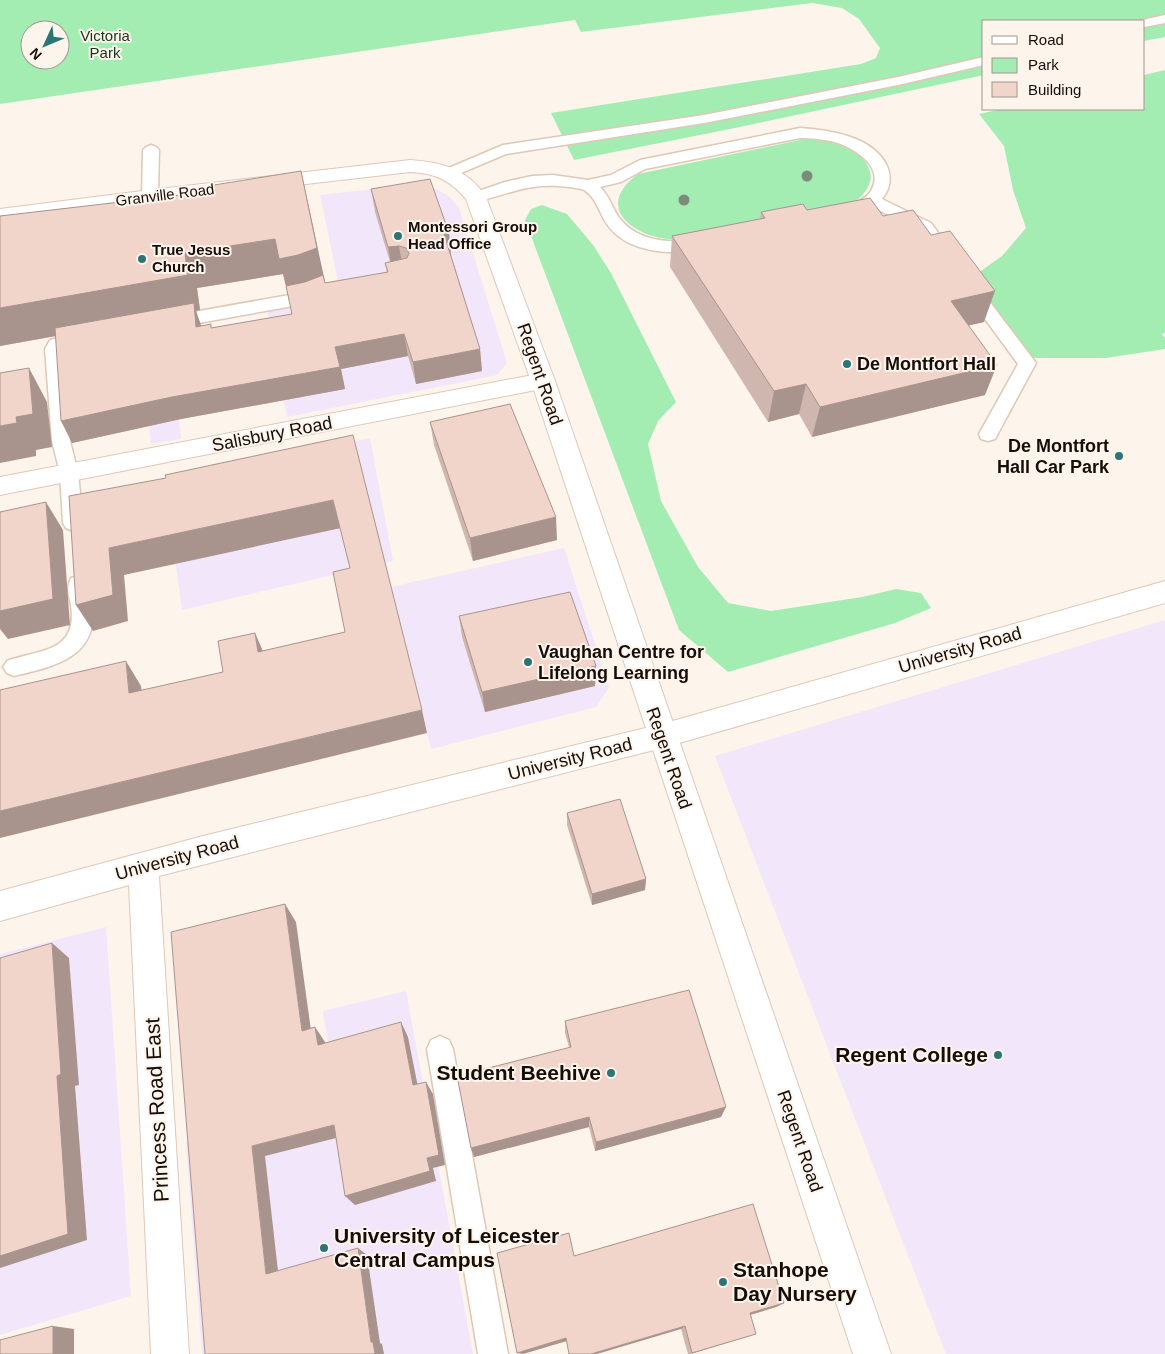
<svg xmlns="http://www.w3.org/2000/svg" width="1165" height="1354" viewBox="0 0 1165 1354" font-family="Helvetica,sans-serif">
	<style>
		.education { fill: #f2e6fb }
		.green { fill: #a3edb3; fill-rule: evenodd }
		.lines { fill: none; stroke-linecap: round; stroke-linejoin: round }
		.lane-casing { stroke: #dec8b6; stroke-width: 3 }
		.street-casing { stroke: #dec8b6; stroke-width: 2 }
		.secondary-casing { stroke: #dec8b6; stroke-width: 2 }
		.lane { fill: #fff; fill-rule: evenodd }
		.street { fill: #fff; fill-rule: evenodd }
		.secondary { fill: #fff; fill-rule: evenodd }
		.tree { fill: #7d8c7a }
		.wall { fill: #cfb6ae; fill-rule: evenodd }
		.shaded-wall { fill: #a9948d }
		.building { fill: #f1d4ca; stroke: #a9948d }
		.poi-dot { fill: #2b7576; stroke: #fdf4ec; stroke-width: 2 }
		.labels { text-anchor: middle; stroke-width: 4; stroke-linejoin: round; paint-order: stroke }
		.far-park-label { font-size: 15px; fill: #14361d; stroke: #fdf4ec }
		.far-street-label { font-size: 15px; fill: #150d07; stroke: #fdf4ec }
		.far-poi-label { font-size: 15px; font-weight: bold; fill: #150d07; stroke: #fdf4ec; text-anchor: start }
		.poi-label { font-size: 18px; font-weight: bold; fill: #150d07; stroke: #fdf4ec; text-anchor: start }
		.street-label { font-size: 18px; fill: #150d07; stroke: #fdf4ec }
		.near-poi-label { font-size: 21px; font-weight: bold; fill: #150d07; stroke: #fdf4ec; text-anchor: end }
		.near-street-label { font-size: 21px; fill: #150d07; stroke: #fdf4ec }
	</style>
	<rect width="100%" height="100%" fill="#fdf4ec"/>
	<path class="education" d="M419,184L436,189L450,197L459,208L507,363L497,375L287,417L267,308L339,286L320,195Z
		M139,333L174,378L181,439L151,444Z
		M370,438L393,561L182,610L165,484Z
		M564,548L609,688L596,707L431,749L391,587Z
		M1165,620V1354H946L715,756Z
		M106,927L131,1296L0,1335V954Z
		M406,991L473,1354H202L186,1142L337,1101L323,1011Z"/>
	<path class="green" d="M0,0H1165V37L1144,41V21H984V75L735,128L574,160L551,113L861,64L876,58L880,48L859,19L842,8L812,3L581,32L575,20L0,104ZM30,30H60V60H30Z
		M1165,70V333L1162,334L1165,338V349L1106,358H1031L971,278L1002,256L1026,228L1013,190L1004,146L979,114L1002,109H1144V75Z
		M805,139C817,140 828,140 839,145C871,156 884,181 853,203L679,240C667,239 655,238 644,233C611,218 610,194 638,174Z
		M542,205L567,214L593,245L611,273L676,402L658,421L648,444L661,501L698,567L728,603L771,611L862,597L896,589L921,593L931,608L895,623L728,672L679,630L525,220L531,209Z"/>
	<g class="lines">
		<defs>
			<path id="lane" d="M1165,15V23L1144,27V21H1138Z
				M984,57V65L898,85L704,123L506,154L454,176H444L441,173L444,170L503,145L704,115L898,77Z
				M800,128C829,130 873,136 887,166C892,178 890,189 882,199L931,223L957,258L955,262L949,263L943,262L919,231L873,207L854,217H842L840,213C847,203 864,203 871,191C886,165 851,146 831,141C821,139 810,138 800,138L645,169L621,182L600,187C612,199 612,210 621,220C635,237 658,242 678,241C688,241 697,238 706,240L708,244L706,248C675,256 627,254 607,224C599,213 597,198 584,190C580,188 574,188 569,187C530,182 512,193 476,202L470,200L468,197L470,194L505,182L532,176L553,175L588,180L611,175L640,160Z
				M151,145L156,147L159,150L158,196L156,199H144L142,196L143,150L146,147Z
				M971,283L977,285L1036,363L995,439L988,441L981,439L979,434L1018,364L963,289L965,285Z
				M317,287L323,289L325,293L323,297L310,303L171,328L165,326L162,322L165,318L171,316L306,292Z
				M84,332L90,334L93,338L90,342L63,349L70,441L78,473L83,523L80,528L73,531L66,528L63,523L60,473L52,441L45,349L50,340Z
				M78,576L85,578C90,587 90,598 92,608C98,658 52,667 14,676L7,673L3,667L7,661C40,649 78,653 71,605C69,596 66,587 71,578Z
				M440,1036L449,1040L453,1049L508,1354H478L427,1049L431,1040Z"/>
			<path id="street" d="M543,373L551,375L555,381L551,387L0,495V477Z
				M1165,581V603L662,748L159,876L189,1354H151L129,885L0,921V891L203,836L662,724Z"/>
			<path id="secondary" d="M410,160C441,162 468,169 486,197L555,381L891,1354H853L531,381L466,199C450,180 435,173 410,172L150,202L0,223V209L150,190Z"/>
		</defs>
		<use href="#lane" class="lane-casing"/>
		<use href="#street" class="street-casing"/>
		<use href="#secondary" class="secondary-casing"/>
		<use href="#lane" class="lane"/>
		<use href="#street" class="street"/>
		<use href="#secondary" class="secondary"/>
	</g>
	<g class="tree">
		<circle cx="807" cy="176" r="5.5"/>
		<circle cx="684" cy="200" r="5.5"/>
	</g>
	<path class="wall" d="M301,171L325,283L387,273L385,263L390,262L375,212L371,189L449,233L451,256L480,349L482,371L416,384L408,356L341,369L345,389L181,419L72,443L56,336L0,346V216L215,191ZM283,274L286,286L292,314L212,328L201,326L196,311L200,310L197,288Z
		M807,210L883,216L984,322L969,325L985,395L812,437L799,414L768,422L670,267L672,236L760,219L761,212Z
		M430,422L557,540L473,561L434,445Z
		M459,616L596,666L595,686L485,712L462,637Z
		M567,813L646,879L645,890L592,905L567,825Z
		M565,1021L721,1117L595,1151L589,1127L474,1157L471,1148L569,1047L565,1033Z
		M574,1256L784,1303L776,1307L750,1315L749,1336L691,1354H688L681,1329Z"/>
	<path class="shaded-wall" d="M301,171L330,305L288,294L283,274L197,288L200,310L196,311L201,325L204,349L196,327L194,311L0,346V308L185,253Z
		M449,233L451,256L447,257L444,234Z
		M399,246L403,268L392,270L388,247Z
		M995,291L984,322L941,332L951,301Z
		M404,334L408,356L341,369L345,389L181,419L72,443L61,421L335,347Z
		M480,349L482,371L416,384L413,362Z
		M997,365L985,395L812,437L820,407Z
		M29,368L47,402L52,447L36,450V456L0,463V426Z
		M806,384L799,414L768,422L774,391Z
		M333,500L341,528L124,575L128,621L93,631L76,605L109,548Z
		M46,502L63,530L70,625L8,639L0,629V611Z
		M556,517L557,540L473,561L470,538Z
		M255,633L266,658L258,652Z
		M126,661L141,686L144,717L129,693Z
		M596,666L595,686L485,712L482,692Z
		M422,710L427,733L0,838V811Z
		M646,879L645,890L592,905V894Z
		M285,904L296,922L313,1045L302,1031Z
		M52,943L69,958L79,1085L75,1086L87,1240L0,1268V1256L57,1076Z
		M401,1022L408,1037L420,1097L413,1085Z
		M315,1027L325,1042L328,1058L318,1045Z
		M426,1082L433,1094L445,1165L433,1168L436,1181L355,1205L345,1196Z
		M726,1107L721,1117L595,1151L596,1142Z
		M589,1117V1127L474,1157L471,1148Z
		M334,1125L344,1136L265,1156L279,1280L266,1274L252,1146Z
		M358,1248L367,1255L380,1343L382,1344L384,1354H375L371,1342Z
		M784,1303L776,1307L743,1317L750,1313Z
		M53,1326L74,1329V1354H53Z
		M685,1326L681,1329L597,1354H591Z
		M566,1338L567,1341L523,1354L517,1353Z"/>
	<path class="building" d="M301,171L317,248L298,255L279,259L275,239L185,253L188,275L0,308V216L215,191L214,185Z
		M430,179L449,233L444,234L480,349L413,362L404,334L335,347L340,367L172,397L61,421L55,328L194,303L196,327L211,324V328L292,314L286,286L305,282L323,275L325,283L388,272L385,263L407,258L409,253L406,248L399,246L388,247L371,189Z
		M870,198L883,216L913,210L931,235L950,231L995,291L951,301L997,365L820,407L806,384L774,391L672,236L765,218L761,212L803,204L807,210Z
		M29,368L33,414L16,417L17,423L0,426V373Z
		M510,404L556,517L470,538L430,422Z
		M353,435L422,710L0,811V690L126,661L129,693L223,672L218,641L255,633L258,652L345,632L333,572L350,568L333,500L109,548L113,595L76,605L69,496L166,478L165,475Z
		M46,502L53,599L0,611V512Z
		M570,592L596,666L482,692L459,616Z
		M620,799L646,879L592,894L567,813Z
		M285,904L302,1031L315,1027L318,1045L401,1022L413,1085L426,1082L439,1155L427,1158L430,1171L345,1196L334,1125L252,1146L266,1274L358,1248L371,1342H373L375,1354H205L171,932Z
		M52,943L61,1074L57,1076L68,1234L0,1256V958Z
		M689,990L726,1107L596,1142L589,1117L471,1148L457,1076L571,1047L565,1021Z
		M753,1204L784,1303L750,1313L756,1334L692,1353L685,1326L591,1354H569L566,1338L517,1353L497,1253L569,1233L574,1256Z
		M53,1326V1354H0V1340Z"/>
	<g class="poi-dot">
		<circle cx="398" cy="236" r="5"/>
		<circle cx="142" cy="259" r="5"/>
		<circle cx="847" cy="364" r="5"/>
		<circle cx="1119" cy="456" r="5"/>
		<circle cx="528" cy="662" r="5"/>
		<circle cx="998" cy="1055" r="5"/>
		<circle cx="611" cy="1073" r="5"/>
		<circle cx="324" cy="1248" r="5"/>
		<circle cx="723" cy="1282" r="5"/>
	</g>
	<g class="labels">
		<g class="far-park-label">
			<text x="105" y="41">Victoria<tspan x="105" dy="17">Park</tspan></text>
		</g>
		<g class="far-street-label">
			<text transform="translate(165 195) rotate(-7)" y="5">Granville Road</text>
		</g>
		<g class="far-poi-label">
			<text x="408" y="232">Montessori Group<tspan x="408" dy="17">Head Office</tspan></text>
			<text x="152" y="255">True Jesus<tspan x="152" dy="17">Church</tspan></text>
		</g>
		<g class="poi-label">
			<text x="857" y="370">De Montfort Hall</text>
			<text x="1109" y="452" text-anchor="end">De Montfort<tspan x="1109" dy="21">Hall Car Park</tspan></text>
			<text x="538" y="658">Vaughan Centre for<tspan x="538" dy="21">Lifelong Learning</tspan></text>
		</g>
		<g class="street-label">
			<text transform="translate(540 374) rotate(71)" y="6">Regent Road</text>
			<text transform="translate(272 434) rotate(-11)" y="6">Salisbury Road</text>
			<text transform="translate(960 650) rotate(-16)" y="6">University Road</text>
			<text transform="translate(669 758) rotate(71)" y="6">Regent Road</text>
			<text transform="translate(570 759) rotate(-14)" y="6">University Road</text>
			<text transform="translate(177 858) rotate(-15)" y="6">University Road</text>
			<text transform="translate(800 1141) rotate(71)" y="6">Regent Road</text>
		</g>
		<g class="near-poi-label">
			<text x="988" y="1062">Regent College</text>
			<text x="601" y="1080">Student Beehive</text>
			<text x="334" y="1243" text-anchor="start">University of Leicester<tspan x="334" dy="24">Central Campus</tspan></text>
			<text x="733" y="1277" text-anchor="start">Stanhope<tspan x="733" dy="24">Day Nursery</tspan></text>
		</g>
		<g class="near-street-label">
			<text transform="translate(157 1110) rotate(-93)" y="7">Princess Road East</text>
		</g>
	</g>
	<rect x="982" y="20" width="162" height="90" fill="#fdf4ec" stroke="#a09890"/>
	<rect x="992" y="36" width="25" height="8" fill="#ffffff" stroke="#a09890"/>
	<text x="1028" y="45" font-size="15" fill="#150d07">Road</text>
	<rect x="992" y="58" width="25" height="15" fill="#a3edb3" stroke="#a09890"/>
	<text x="1028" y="70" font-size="15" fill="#150d07">Park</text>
	<rect x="992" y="82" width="25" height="15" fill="#f1d4ca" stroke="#a09890"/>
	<text x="1028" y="95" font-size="15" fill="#150d07">Building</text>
	<g transform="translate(45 45) rotate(226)"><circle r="24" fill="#fdf4ec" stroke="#a09890"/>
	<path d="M0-4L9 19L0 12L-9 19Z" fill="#2b7576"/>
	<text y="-8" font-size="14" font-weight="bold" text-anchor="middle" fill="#150d07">N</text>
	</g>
</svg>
